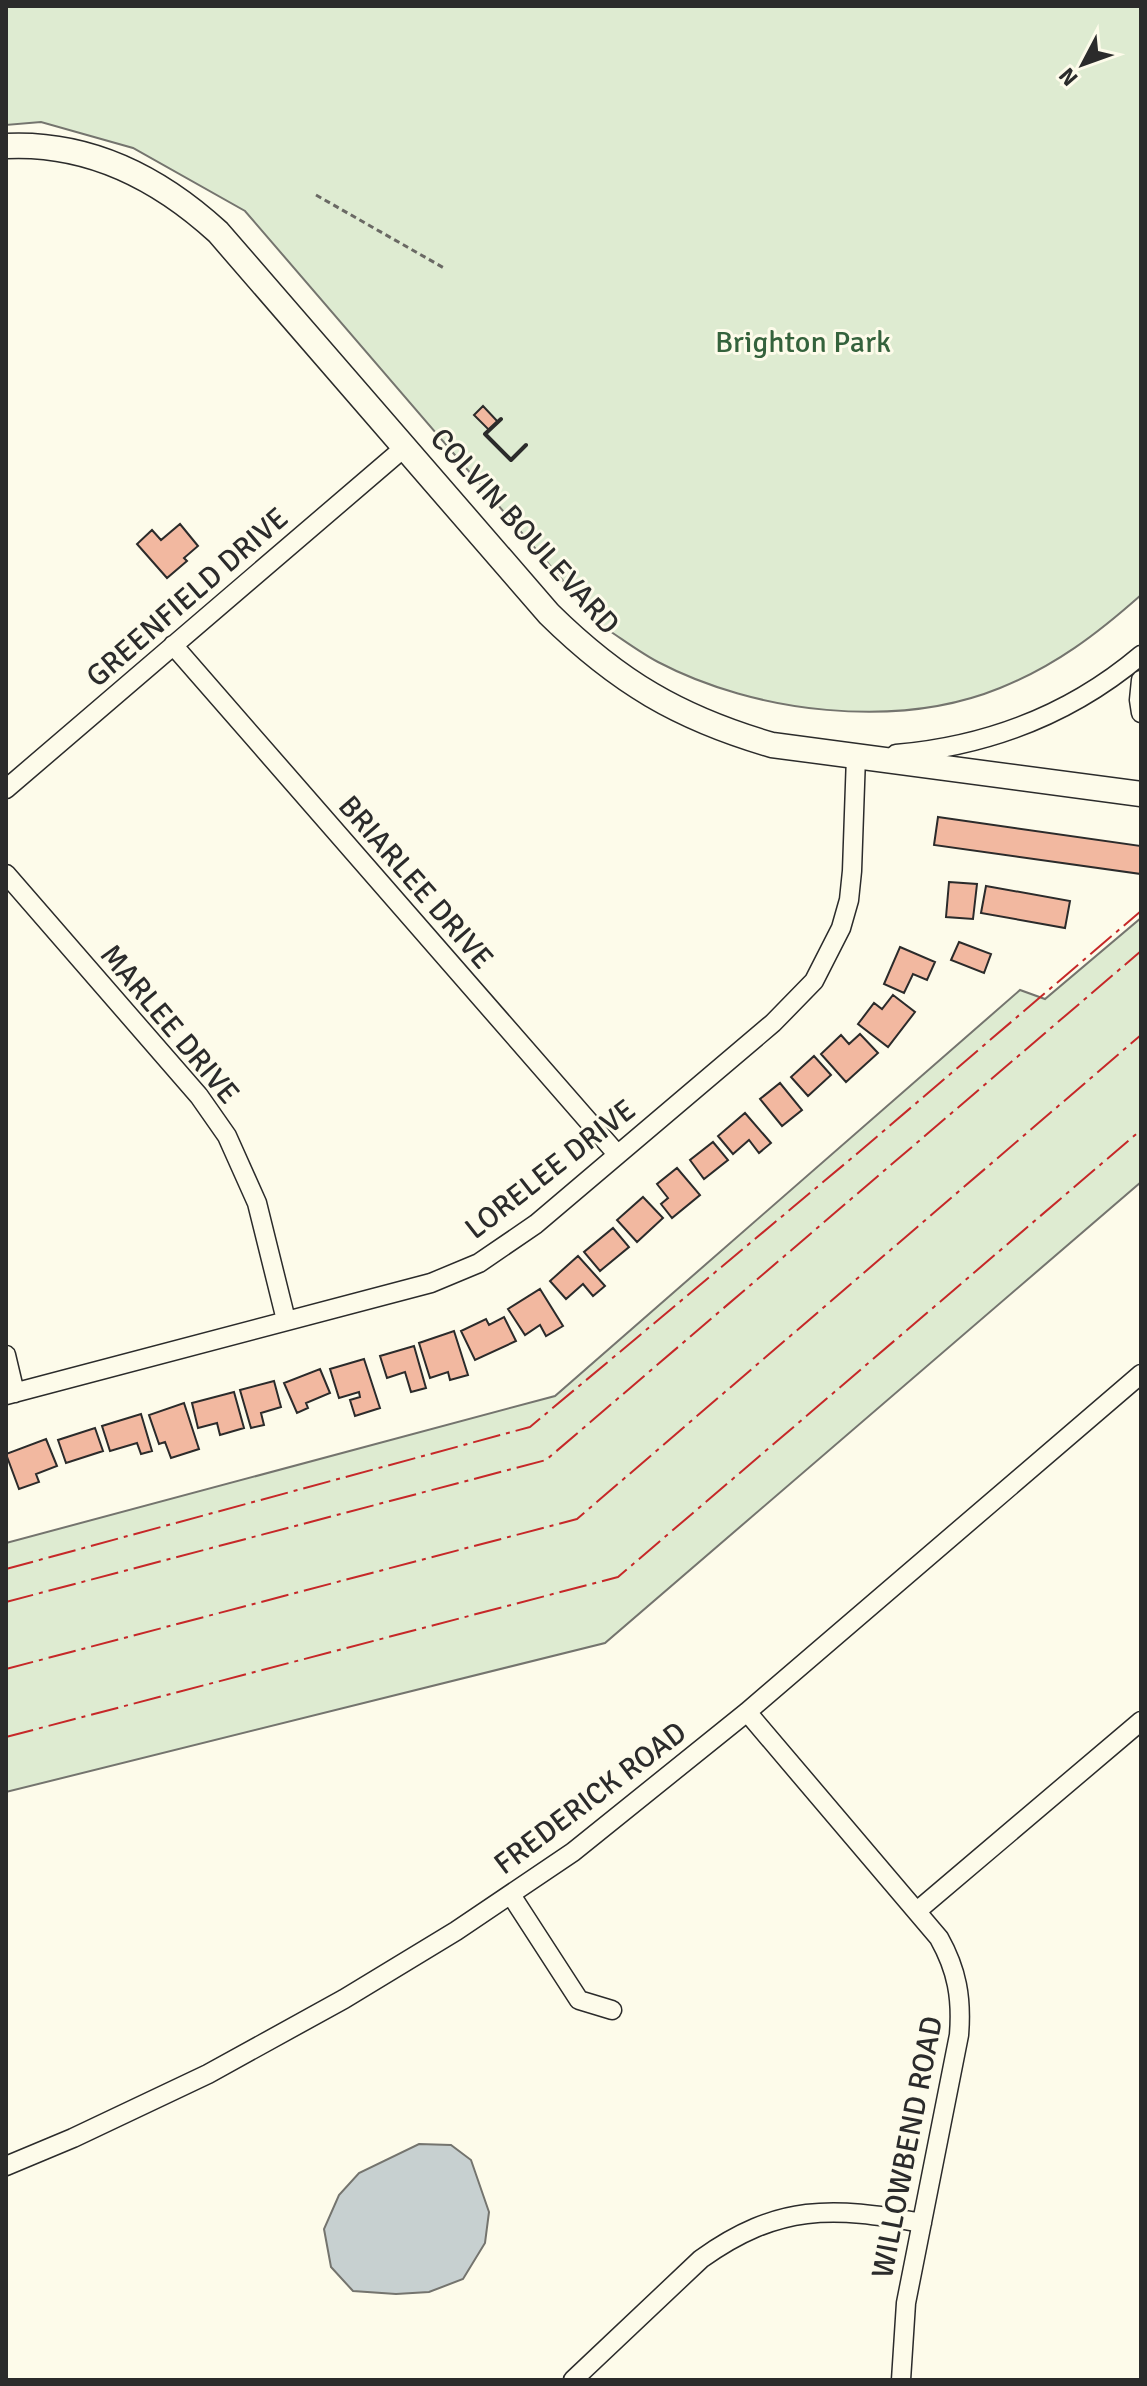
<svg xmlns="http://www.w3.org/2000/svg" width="1147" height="2386" viewBox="0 0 1147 2386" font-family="Signika,sans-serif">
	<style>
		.green { fill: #deebd1; stroke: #74746e; stroke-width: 2 }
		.water { fill: #c7d0d0; stroke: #74746e; stroke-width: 2 }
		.building { fill: #f2b8a0; stroke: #2b2b2b; stroke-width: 2 }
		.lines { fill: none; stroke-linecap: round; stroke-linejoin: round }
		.street-casing { stroke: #2b2b2b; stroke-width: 21 }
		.secondary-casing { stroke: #2b2b2b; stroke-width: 27 }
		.path { stroke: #6a6964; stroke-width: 3; stroke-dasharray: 6 4; stroke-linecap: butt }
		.street { stroke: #fdfbea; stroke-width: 18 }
		.secondary { stroke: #fdfbea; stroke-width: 24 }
		.wall { stroke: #2b2b2b; stroke-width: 4 }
		.power { stroke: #c62828; stroke-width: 2; stroke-dasharray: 28 6 4 6; stroke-linecap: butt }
		.labels { text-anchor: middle; stroke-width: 6; stroke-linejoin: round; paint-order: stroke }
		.park-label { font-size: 30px; fill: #34623c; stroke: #fdfbea }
		.street-label { font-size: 30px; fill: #2b2b2b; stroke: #fdfbea }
	</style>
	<rect width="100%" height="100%" fill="#fdfbea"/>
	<path class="green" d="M6,6H1141V595C1097,634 1055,666 1000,688C897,730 755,713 658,662C639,652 621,638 602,626L245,211L133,148L41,122L6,125Z
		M1141,918V1182L605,1643L6,1792V1543L555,1396L1020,990L1045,999Z"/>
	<path class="water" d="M419,2144L451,2145L471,2160L489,2212L485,2243L463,2279L429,2292L396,2294L353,2291L331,2267L324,2229L339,2195L359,2173Z"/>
	<path class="building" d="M483,406L498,422L489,430L474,415Z
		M180,524L198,546L184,558L187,561L167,578L137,544L152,530L161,540Z
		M938,817L1141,846V874L934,845Z
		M949,882L977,884L973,919L946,917Z
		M986,886L1070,901L1065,928L981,913Z
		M959,942L991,954L984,973L951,960Z
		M900,947L935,962L927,980L913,974L904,993L884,984Z
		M893,995L915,1012L888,1047L858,1024L874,1003L882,1009Z
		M860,1034L878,1053L846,1082L821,1054L841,1035L849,1044Z
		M814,1056L831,1075L808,1096L791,1077Z
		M780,1083L802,1110L782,1126L760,1099Z
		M745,1113L771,1143L759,1153L749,1140L733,1154L718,1136Z
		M713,1142L728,1160L704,1179L690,1160Z
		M677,1168L700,1195L672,1218L661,1204L668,1198L657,1184Z
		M643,1197L663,1218L637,1242L617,1220Z
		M613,1228L629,1247L600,1271L584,1252Z
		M578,1256L605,1286L593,1296L583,1284L566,1299L550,1281Z
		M540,1289L563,1326L546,1336L540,1325L525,1335L508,1309Z
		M504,1317L516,1341L475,1360L461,1331L486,1319L489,1325Z
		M454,1331L468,1375L450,1380L448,1372L430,1378L419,1343Z
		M414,1346L426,1388L411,1392L405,1372L387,1378L380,1356Z
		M364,1359L380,1408L355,1416L350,1400L360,1397L359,1392L339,1398L330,1369Z
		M320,1369L330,1393L306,1403L308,1408L297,1413L284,1383Z
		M274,1381L281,1407L261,1413L264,1425L251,1428L240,1390Z
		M234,1392L244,1428L220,1435L217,1423L198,1428L192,1403Z
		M184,1403L199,1449L171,1458L165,1442L159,1444L149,1415Z
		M141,1414L152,1451L141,1454L137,1443L110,1451L102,1426Z
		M95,1428L103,1451L66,1463L58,1440Z
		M46,1439L57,1466L36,1474L39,1482L19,1489L6,1454Z"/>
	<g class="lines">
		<defs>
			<path id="street" d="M173,645L617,1154
				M1141,680L1139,700L1141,713
				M896,754C988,746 1070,715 1141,655
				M6,789L405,447
				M6,874L199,1096L227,1136L257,1203L286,1320
				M6,1355L15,1393
				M6,1395L431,1283L479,1263L536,1224L773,1023L814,981L841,928L849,900L852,871L856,756H866
				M747,1712L939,1938C957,1970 962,1998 959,2035L906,2303L901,2380
				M511,1895L579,2000L612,2010
				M917,1911L1141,1721
				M6,2166L73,2138L208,2074L344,1999L456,1931L573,1852L747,1712L1141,1374
				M573,2380L701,2259C778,2204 832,2206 922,2223"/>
			<path id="secondary" d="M6,146C88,142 159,178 218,232L549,614C618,682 679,718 772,745L1141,794"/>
		</defs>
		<use href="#street" class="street-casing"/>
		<use href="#secondary" class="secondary-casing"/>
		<path class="path" d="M316,195L444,268"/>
		<use href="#street" class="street"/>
		<use href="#secondary" class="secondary"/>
		<path class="wall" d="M501,419L485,434L511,460L526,445"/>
		<path class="power" d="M6,1569L530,1427L859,1152L1141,911
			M6,1602L546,1460L1141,951
			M6,1669L577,1519L1141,1035
			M6,1737L618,1577L1141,1130"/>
	</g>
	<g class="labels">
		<g class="park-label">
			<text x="803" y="352">Brighton Park</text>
		</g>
		<g class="street-label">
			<text transform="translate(525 531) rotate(48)" y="10">COLVIN BOULEVARD</text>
			<text transform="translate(187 597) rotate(-41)" y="10">GREENFIELD DRIVE</text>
			<text transform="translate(416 882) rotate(49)" y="10">BRIARLEE DRIVE</text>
			<text transform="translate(170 1024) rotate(50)" y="10">MARLEE DRIVE</text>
			<text transform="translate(550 1169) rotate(-38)" y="10">LORELEE DRIVE</text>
			<text transform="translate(590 1798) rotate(-37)" y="10">FREDERICK ROAD</text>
			<text transform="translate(907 2147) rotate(-79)" y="10">WILLOWBEND ROAD</text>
		</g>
	</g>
	<rect width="1147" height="2386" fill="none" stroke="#2b2b2b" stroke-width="16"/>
	<g transform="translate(1083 64) rotate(229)" stroke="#fdfbea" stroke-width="6" paint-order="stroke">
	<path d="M0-6L14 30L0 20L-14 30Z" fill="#2b2b2b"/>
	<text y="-12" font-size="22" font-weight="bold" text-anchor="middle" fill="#2b2b2b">N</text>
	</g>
</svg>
